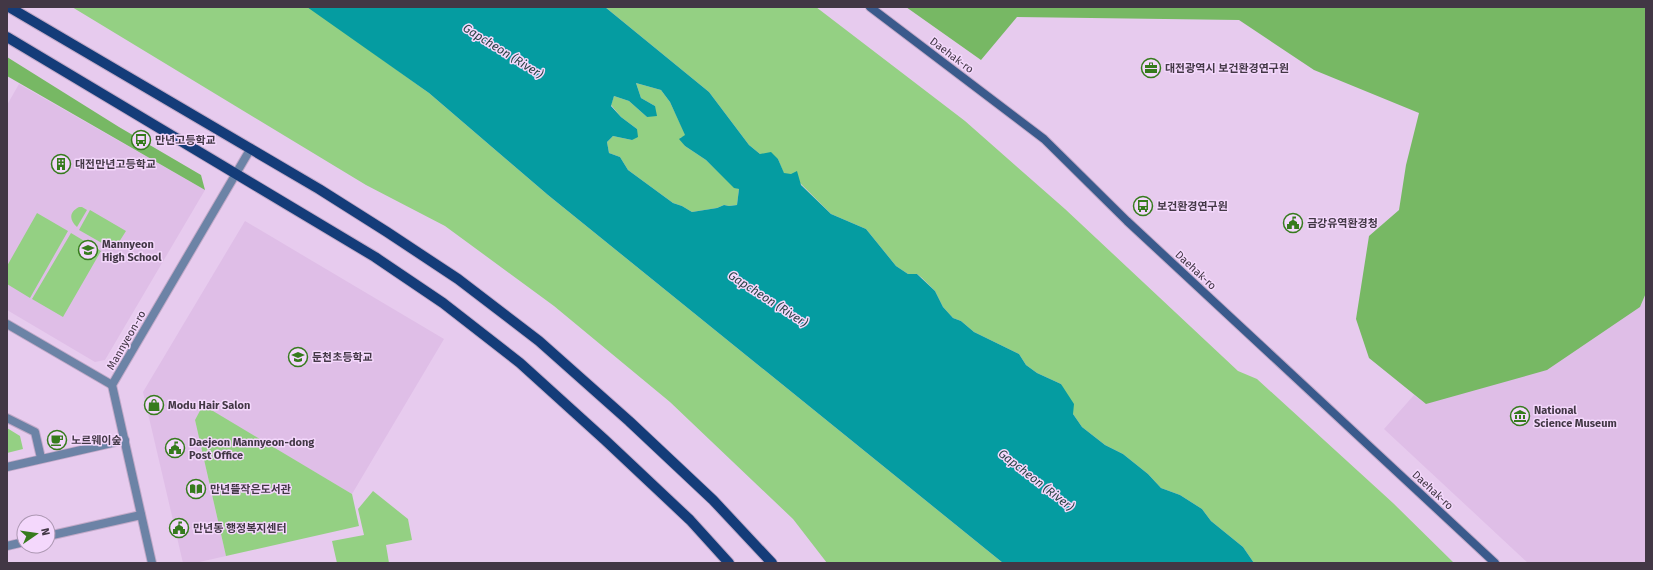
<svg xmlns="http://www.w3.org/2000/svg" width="1653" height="570" viewBox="0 0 1653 570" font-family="'Fira Sans','Noto Sans KR',sans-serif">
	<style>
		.built { fill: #dfbee7 }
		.green { fill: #94d083 }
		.forest { fill: #77b864 }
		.water { fill: #059ca1; fill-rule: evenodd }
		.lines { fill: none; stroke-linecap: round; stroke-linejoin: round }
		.minor-casing { stroke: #c3aac9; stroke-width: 10 }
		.tertiary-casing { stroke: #c3aac9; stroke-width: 10 }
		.secondary-casing { stroke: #c3aac9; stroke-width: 10 }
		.primary-casing { stroke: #c3aac9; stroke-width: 12 }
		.minor { stroke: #6c83a6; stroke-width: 8 }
		.tertiary { stroke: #6c83a6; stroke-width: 8 }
		.secondary { stroke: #3a5a8c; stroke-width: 8 }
		.primary { stroke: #143c79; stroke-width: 10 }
		.labels { text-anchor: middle; stroke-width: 3; stroke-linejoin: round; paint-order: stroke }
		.street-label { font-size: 11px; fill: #423745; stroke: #f4d8fc }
		.poi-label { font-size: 11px; font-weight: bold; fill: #423745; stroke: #f4d8fc; text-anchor: start }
		.water-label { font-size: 12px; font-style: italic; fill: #294445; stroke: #f4d8fc }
	</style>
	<rect width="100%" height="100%" fill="#e7cbee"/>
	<path class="built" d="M19,84L205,190L105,360L95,362L7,310V105Z
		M245,221L444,339L352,494L203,406L195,420L226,556L195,563H183L143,392Z
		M1646,293V563H1528L1384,429L1414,395L1426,404L1640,307Z"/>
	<path class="green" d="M72,7H309L429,93L548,195L1003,563H827L793,519L670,402L554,306L445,226L366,185Z
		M605,7H816L965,121L1065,209L1238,371L1257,379L1393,503L1454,563H1254L1243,547L1211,521L1202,509L1180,495L1161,488L1148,474L1123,454L1105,445L1082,427L1073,414L1061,384L1037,373L1026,365L1019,354L974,332L961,321L953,318L943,307L935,291L922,278L917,274H908L896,266L866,229L831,214L791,174H784L778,159L760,154L749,145L709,92Z
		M636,83L661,90L670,102L686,136L680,138L685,146L706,160L734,187L739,189L737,205L729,206L724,205L717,208L692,212L682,206L673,203L628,170L620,157L609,153L607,142L613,136L632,140L637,129L621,117L611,105L614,96L629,101L647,117L655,106L641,98Z
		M79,207H82L87,210L77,227C69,220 69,212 79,207Z
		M90,210L126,231L114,250L79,230Z
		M37,213L68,231L30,298L7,284V266Z
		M71,233L101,251L63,317L32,299Z
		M203,405L352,494L359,526L226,556L195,420Z
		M7,428L20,436L23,449L7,453Z
		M373,491L408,519L412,540L386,545L389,563H337L332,541L364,535L358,509Z"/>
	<path class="forest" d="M906,7H1646V293L1640,307L1547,370L1426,404L1369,358L1356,319L1369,236L1399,210L1406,165L1419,113L1314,70L1239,20L1017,17L981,60Z
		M7,57L119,127L201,175L205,190L7,76Z"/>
	<path class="water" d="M307,7H605L709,92L749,145L760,154L771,152L778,159L784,173L791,174L797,171L801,185L831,214L866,229L896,266L908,274H917L935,291L943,307L953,318L961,321L974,332L1019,354L1026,365L1037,373L1061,384L1074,404L1073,414L1082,427L1105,445L1123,454L1148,474L1161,488L1180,495L1202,509L1211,521L1243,547L1254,563H1003L548,195L429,93ZM636,83L661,90L670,102L685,135L679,139L685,146L706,160L734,188L739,189L737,205L729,206L724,205L717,208L692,212L682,206L673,203L628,170L620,157L609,153L607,142L613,136L632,140L638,137L637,129L621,117L611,106L614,96L629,101L647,117L657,116L655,106L641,98Z"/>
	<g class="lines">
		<defs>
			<path id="minor" d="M7,324L112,385
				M7,418L35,432L41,458
				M7,467L125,440
				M48,536L141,515
				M7,546L24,542"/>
			<path id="tertiary" d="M152,563L112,385L251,148"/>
			<path id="secondary" d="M870,7L1044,139L1127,221L1495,563"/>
			<path id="primary" d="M9,7L319,189L387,232L458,279L539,341L629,421L713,500L772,563
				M7,37L375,257L443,303L520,363L605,440L690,520L729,563"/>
		</defs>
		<use href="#minor" class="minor-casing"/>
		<use href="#tertiary" class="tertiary-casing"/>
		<use href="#secondary" class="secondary-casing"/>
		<use href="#primary" class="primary-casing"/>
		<use href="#minor" class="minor"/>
		<use href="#tertiary" class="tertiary"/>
		<use href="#secondary" class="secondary"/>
		<use href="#primary" class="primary"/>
	</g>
	<defs>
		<symbol id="office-ring" viewBox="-11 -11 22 22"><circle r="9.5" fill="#f4d8fc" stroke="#367b1d" stroke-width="1.5"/><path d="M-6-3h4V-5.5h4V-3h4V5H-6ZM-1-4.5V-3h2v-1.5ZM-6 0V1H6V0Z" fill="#367b1d"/></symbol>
		<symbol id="bus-ring" viewBox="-11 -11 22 22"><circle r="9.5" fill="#f4d8fc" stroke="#367b1d" stroke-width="1.5"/><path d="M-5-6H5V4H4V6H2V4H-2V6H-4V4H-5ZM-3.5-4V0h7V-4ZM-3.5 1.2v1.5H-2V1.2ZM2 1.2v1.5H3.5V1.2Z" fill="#367b1d"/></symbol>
		<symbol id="building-ring" viewBox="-11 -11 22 22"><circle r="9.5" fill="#f4d8fc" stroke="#367b1d" stroke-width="1.5"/><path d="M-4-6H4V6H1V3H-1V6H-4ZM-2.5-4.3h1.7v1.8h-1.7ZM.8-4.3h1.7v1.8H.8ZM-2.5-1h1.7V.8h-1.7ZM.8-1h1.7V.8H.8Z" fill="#367b1d"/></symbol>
		<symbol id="civic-ring" viewBox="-11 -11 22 22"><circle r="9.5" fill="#f4d8fc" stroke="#367b1d" stroke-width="1.5"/><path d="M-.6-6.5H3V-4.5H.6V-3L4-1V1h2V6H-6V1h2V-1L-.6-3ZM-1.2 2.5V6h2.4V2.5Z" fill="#367b1d"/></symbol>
		<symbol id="school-ring" viewBox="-11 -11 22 22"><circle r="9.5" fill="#f4d8fc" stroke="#367b1d" stroke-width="1.5"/><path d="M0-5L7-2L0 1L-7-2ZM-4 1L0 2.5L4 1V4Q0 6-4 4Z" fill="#367b1d"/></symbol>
		<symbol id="shop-ring" viewBox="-11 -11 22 22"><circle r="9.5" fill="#f4d8fc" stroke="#367b1d" stroke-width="1.5"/><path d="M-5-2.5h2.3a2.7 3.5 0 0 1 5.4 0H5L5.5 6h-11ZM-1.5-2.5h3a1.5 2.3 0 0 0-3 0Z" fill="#367b1d"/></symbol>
		<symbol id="museum-ring" viewBox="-11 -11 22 22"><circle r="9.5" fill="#f4d8fc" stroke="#367b1d" stroke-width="1.5"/><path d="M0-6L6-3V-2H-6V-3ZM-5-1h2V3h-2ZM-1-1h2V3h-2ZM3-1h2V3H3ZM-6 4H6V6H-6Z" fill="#367b1d"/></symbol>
		<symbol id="cafe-ring" viewBox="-11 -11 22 22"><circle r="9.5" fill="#f4d8fc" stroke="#367b1d" stroke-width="1.5"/><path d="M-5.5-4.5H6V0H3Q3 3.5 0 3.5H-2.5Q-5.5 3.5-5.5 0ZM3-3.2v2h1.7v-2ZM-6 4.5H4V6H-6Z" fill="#367b1d"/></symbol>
		<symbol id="library-ring" viewBox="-11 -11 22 22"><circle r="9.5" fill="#f4d8fc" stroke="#367b1d" stroke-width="1.5"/><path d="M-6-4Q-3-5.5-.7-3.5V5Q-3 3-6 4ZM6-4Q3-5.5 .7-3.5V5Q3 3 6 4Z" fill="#367b1d"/></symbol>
	</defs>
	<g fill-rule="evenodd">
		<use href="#office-ring" x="1140" y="57" width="22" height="22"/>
		<use href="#bus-ring" x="130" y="129" width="22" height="22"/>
		<use href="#building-ring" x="50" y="153" width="22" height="22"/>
		<use href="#bus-ring" x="1132" y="195" width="22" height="22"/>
		<use href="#civic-ring" x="1282" y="212" width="22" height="22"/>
		<use href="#school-ring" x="77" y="239" width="22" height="22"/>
		<use href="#school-ring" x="287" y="346" width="22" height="22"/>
		<use href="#shop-ring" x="143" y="394" width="22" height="22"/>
		<use href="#museum-ring" x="1509" y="405" width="22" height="22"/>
		<use href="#cafe-ring" x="46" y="429" width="22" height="22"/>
		<use href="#civic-ring" x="164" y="437" width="22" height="22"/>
		<use href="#library-ring" x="185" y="478" width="22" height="22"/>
		<use href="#civic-ring" x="168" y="517" width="22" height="22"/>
	</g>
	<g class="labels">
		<g class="street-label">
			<text transform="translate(952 55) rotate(37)" y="4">Daehak-ro</text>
			<text transform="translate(1196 270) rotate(43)" y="4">Daehak-ro</text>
			<text transform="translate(126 340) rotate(-60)" y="4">Mannyeon-ro</text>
			<text transform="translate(1433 490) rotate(43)" y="4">Daehak-ro</text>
		</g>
		<g class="poi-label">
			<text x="1165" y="72">대전광역시 보건환경연구원</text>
			<text x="155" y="144">만년고등학교</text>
			<text x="75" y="168">대전만년고등학교</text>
			<text x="1157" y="210">보건환경연구원</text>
			<text x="1307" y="227">금강유역환경청</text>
			<text x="102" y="248">Mannyeon<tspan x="102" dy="13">High School</tspan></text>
			<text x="312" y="361">둔천초등학교</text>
			<text x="168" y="409">Modu Hair Salon</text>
			<text x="1534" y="414">National<tspan x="1534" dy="13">Science Museum</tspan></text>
			<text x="71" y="444">노르웨이숲</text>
			<text x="189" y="446">Daejeon Mannyeon-dong<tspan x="189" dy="13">Post Office</tspan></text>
			<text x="210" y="493">만년뜰작은도서관</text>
			<text x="193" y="532">만년동 행정복지센터</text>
		</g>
		<g class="water-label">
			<text transform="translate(503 51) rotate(32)" y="4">Gapcheon (River)</text>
			<text transform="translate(768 299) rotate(33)" y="4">Gapcheon (River)</text>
			<text transform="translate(1036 480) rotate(38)" y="4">Gapcheon (River)</text>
		</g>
	</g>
	<rect width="1653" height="570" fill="none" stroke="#423745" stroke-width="16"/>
	<g transform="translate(36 534) rotate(77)"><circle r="19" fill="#f4d8fc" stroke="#ad98b3"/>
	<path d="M0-3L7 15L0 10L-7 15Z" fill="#367b1d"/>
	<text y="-6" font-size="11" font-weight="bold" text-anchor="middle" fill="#423745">N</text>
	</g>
</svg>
